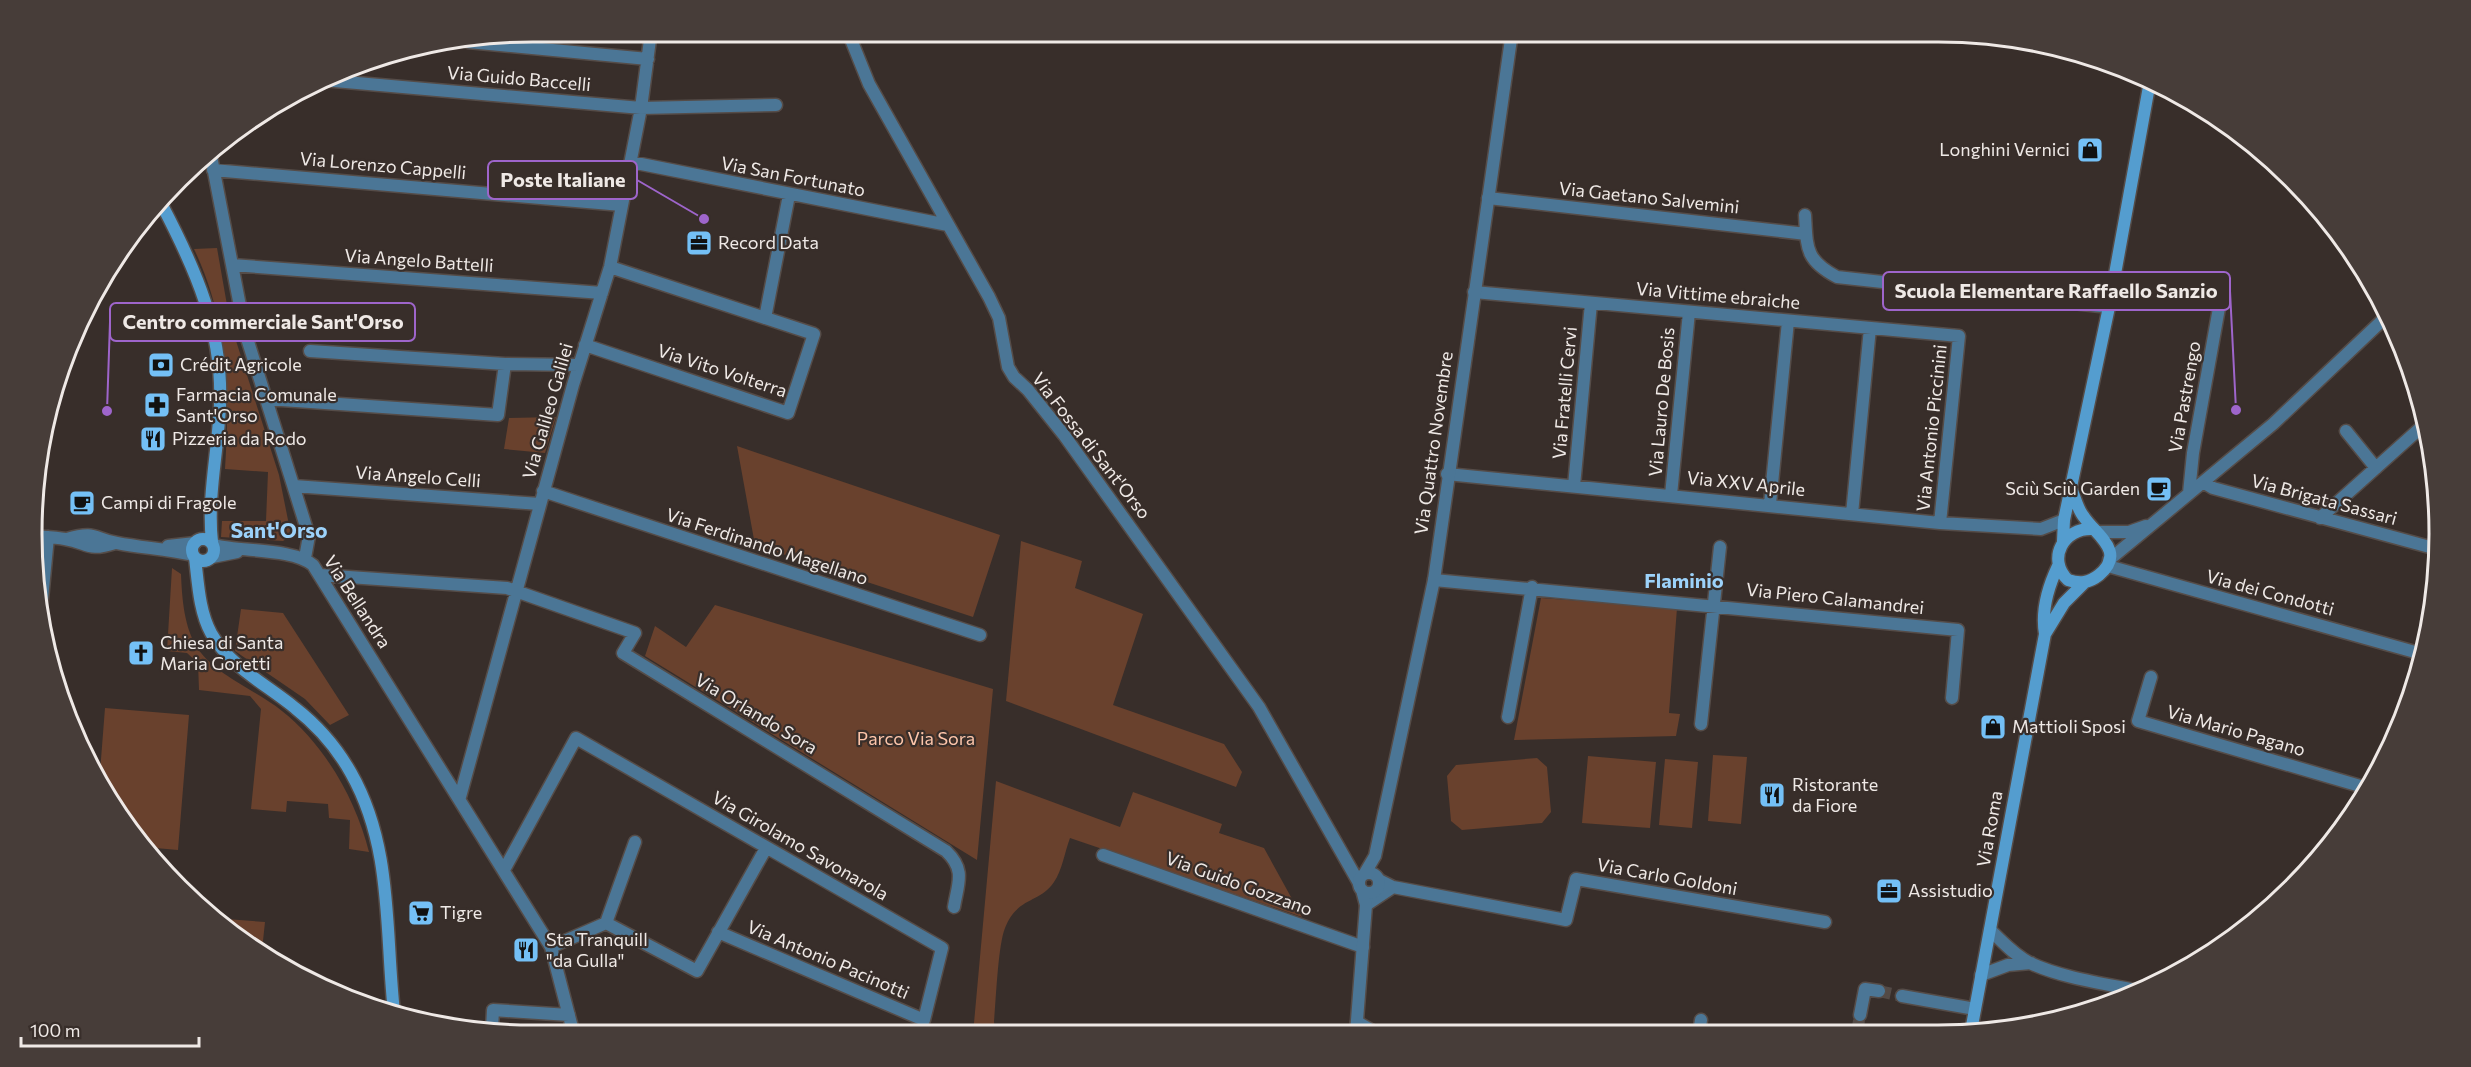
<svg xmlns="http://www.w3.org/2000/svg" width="2471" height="1067" viewBox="0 0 2471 1067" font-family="Commissioner,sans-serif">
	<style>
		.green { fill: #69412d }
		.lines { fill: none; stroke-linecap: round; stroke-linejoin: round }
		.minor-tunnel { stroke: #534a46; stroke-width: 12; stroke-dasharray: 12 6; stroke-linecap: butt }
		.minor-casing { stroke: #554c48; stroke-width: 15 }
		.tertiary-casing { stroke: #554c48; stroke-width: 15 }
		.secondary-casing { stroke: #554c48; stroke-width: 15 }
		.minor { stroke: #4b7696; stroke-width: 12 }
		.tertiary { stroke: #4b7696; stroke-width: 12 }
		.secondary { stroke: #549dcf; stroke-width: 12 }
		.labels { text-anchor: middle; stroke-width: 4.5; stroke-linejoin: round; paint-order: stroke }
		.street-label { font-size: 18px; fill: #efe9e6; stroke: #382e2a }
		.poi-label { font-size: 18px; fill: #efe9e6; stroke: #382e2a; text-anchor: start }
		.park-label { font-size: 18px; fill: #fdc5aa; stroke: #382e2a }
		.neighbourhood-label { font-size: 20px; font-weight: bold; fill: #9cd2fa; stroke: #382e2a }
		.quarter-label { font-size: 21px; font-weight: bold; fill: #9cd2fa; stroke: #382e2a }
		.rim { fill: none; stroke: #efe9e6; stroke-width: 3 }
		.leader { fill: none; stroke: #9e65cb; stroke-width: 2 }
		.callout-dot { fill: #9e65cb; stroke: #382e2a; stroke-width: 2 }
		.callout { fill: #382e2a; stroke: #9e65cb; stroke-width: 2 }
		.callout-label { font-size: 20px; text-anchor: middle; font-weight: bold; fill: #efe9e6 }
	</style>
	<rect width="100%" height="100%" fill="#382e2a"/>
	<path class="green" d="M217,248L230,322L279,475L290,530L289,537L283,541L221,537L222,521H266L268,472L225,469C230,392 228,320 194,249Z
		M556,417L545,453L504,449L509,418Z
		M737,446L1000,535L973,617L755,545Z
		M1021,541L1082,561L1075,588L1143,614L1113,705L1224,744L1242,772L1236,787L1006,701Z
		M172,568L181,574C182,598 184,628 198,649C216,675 257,691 282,711C325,745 356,800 369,852L349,849L350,820L329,818L328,804L287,801L286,812L251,809L261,709L250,696L199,690L198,663L187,653L167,651Z
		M1541,598L1677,608L1669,713L1680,714L1676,736L1514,740Z
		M715,605L993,689L977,860L645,656L655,626L686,647Z
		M241,609L283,613L349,715L330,725L305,699L235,651Z
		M105,708L189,715L178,850L144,847L99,785Z
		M1713,755L1747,757L1741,824L1708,821Z
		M1588,756L1656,762L1650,828L1582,823Z
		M1537,758L1547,767L1551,812L1542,823L1462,830L1451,821L1447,776L1456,765Z
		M1665,759L1698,762L1692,828L1659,825Z
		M996,781L1120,827L1133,792L1222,824L1219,833L1264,848L1302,917L1070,838C1065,851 1062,871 1054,882C1039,904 1018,896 1005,928C998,945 996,1000 994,1021L995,1034H973Z
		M213,918L265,922L262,950L228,932Z"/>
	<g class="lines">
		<path class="minor-tunnel" d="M1879,991L1902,996
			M1857,1032L1860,1015"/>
		<defs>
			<path id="minor" d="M848,32L869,84L989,297L999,318L1008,367L1014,377L1028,390L1064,435L1259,707L1359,883
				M468,42L648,59
				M323,80L641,108L776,105
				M210,151L245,332L309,536L305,558
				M631,162L948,225
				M213,170L622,205
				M1488,198L1806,234
				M1805,215C1807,248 1805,260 1837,277L2109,307
				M232,265L602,293
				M1474,292L1959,336L1940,523
				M765,318L789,195
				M585,345L788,413L814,334L610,267
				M310,351L505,364L579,365
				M267,399L498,415L505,364
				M2346,431L2376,468
				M1447,474L1940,523L2041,529L2064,520
				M2203,482L2213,488L2437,549
				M294,486L540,504
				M1574,486L1591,303
				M543,491L980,635
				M2189,493L2193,453L2219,308
				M1671,495L1689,312
				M1770,504L1788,321
				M1852,514L1870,328
				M2320,518L2426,423
				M2099,532H2129L2146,526
				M32,536C43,537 54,537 65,539C89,543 87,552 115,543
				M67,539C96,530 94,539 117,543C143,548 167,549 193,555
				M214,545C241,552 293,548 313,565L551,947L574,1035
				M168,546L195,543
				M212,557L237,552
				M2109,560L2273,424L2389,314
				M2108,566L2422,654
				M320,575L507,588L635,633L623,653L946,851C966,870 958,883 954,907
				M1434,580L1958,630L1952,698
				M40,620L48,537
				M2151,677L2138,721L2367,788
				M1508,717L1532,587
				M1701,724L1720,547
				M460,797L573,385L610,267L641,108L651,32
				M1103,855L1363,947
				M504,870L576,738L942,948L924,1020L718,932
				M1379,880L1393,887L1566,920L1576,879L1825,922
				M1366,905L1393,887
				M606,923L697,971L766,848
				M1990,930C2003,942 2014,955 2030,963C2062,978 2106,984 2140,991
				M551,947L606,923L635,842
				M1981,975L2008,965L2031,963
				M1902,996L1975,1009
				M1860,1015L1865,989L1879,991
				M1357,1022L1376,1033
				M492,1029L493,1010L569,1015
				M1699,1032L1701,1020"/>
			<path id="tertiary" d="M1359 883a10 10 0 1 1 20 0a10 10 0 1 1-20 0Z
				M1365,873L1375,856L1434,580L1512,32
				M1356,1033L1366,905L1362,890"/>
			<path id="secondary" d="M162,205C196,270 223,331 220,405C218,452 207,496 212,542
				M2072,491C2076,500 2078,510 2084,517C2096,535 2127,552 2099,575C2089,583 2080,584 2068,580C2046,559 2064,527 2093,529
				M192 550a11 11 0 1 1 22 0a11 11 0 1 1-22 0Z
				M2063,541L2064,520L2109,307L2150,81
				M195,558C198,582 199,611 211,633C230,667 266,684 295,708C318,726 337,748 351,773C393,847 385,931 394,1012
				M2045,634C2041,611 2048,587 2058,566
				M1971,1031L2045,634L2064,603L2084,583"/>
		</defs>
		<use href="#minor" class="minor-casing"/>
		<use href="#tertiary" class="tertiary-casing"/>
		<use href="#secondary" class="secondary-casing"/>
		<use href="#minor" class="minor"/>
		<use href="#tertiary" class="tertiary"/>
		<use href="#secondary" class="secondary"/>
	</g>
	<defs>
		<symbol id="shop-square" viewBox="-11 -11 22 22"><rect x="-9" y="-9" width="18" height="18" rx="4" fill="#74c0f6" stroke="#382e2a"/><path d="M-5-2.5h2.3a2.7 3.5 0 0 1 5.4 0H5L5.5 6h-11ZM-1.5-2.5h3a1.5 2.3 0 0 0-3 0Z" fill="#111"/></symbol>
		<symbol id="office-square" viewBox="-11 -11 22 22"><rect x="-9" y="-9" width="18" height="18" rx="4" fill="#74c0f6" stroke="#382e2a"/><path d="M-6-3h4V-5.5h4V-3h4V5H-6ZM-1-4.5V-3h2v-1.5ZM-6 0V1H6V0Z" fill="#111"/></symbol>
		<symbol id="bank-square" viewBox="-11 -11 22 22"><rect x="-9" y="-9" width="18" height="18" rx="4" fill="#74c0f6" stroke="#382e2a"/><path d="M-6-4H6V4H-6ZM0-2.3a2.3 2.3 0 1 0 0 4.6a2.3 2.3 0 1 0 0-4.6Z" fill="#111"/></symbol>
		<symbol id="pharmacy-square" viewBox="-11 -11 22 22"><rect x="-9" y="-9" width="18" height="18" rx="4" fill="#74c0f6" stroke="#382e2a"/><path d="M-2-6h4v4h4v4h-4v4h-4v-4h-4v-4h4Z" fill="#111"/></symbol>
		<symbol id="restaurant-square" viewBox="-11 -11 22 22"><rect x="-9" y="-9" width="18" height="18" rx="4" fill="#74c0f6" stroke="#382e2a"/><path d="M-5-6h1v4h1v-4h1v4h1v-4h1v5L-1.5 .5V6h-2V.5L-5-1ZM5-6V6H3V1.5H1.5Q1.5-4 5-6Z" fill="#111"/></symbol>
		<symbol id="cafe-square" viewBox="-11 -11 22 22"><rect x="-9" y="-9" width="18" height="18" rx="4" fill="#74c0f6" stroke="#382e2a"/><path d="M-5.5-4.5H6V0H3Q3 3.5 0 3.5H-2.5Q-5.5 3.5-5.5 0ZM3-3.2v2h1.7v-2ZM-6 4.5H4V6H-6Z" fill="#111"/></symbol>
		<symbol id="church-square" viewBox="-11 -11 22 22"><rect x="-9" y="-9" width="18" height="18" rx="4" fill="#74c0f6" stroke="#382e2a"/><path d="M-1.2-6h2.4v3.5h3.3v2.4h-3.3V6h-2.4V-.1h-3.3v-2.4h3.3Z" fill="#111"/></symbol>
		<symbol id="supermarket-square" viewBox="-11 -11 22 22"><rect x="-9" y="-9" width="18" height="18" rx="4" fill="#74c0f6" stroke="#382e2a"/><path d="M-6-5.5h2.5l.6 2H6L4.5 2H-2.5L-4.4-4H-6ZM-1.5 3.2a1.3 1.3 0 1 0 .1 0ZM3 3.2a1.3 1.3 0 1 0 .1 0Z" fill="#111"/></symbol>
	</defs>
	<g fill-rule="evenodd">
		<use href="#shop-square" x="2075" y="135" width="30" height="30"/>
		<use href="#office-square" x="684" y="228" width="30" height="30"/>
		<use href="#bank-square" x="146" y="350" width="30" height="30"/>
		<use href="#pharmacy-square" x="142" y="390" width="30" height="30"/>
		<use href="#restaurant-square" x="138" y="424" width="30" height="30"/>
		<use href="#cafe-square" x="2144" y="474" width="30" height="30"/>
		<use href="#cafe-square" x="67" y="488" width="30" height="30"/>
		<use href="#church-square" x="126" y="638" width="30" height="30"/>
		<use href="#shop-square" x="1978" y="712" width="30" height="30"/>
		<use href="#restaurant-square" x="1757" y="780" width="30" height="30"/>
		<use href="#office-square" x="1874" y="876" width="30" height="30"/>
		<use href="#supermarket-square" x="406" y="898" width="30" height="30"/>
		<use href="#restaurant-square" x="511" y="935" width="30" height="30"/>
	</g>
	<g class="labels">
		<g class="street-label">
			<text transform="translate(519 79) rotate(5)" y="6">Via Guido Baccelli</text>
			<text transform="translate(383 166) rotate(5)" y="6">Via Lorenzo Cappelli</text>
			<text transform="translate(793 177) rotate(11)" y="6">Via San Fortunato</text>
			<text transform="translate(1649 198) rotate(6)" y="6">Via Gaetano Salvemini</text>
			<text transform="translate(419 261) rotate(4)" y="6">Via Angelo Battelli</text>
			<text transform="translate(1718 296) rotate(5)" y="6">Via Vittime ebraiche</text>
			<text transform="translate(722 371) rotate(18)" y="6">Via Vito Volterra</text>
			<text transform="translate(1565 393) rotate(-85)" y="6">Via Fratelli Cervi</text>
			<text transform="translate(2185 397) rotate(-80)" y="6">Via Pastrengo</text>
			<text transform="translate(1662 402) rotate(-85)" y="6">Via Lauro De Bosis</text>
			<text transform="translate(548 411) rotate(-74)" y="6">Via Galileo Galilei</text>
			<text transform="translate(1932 428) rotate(-84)" y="6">Via Antonio Piccinini</text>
			<text transform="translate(1434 443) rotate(-82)" y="6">Via Quattro Novembre</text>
			<text transform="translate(1091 446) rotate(52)" y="6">Via Fossa di Sant'Orso</text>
			<text transform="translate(418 477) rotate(4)" y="6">Via Angelo Celli</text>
			<text transform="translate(1746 484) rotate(6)" y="6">Via XXV Aprile</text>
			<text transform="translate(2324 500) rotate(15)" y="6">Via Brigata Sassari</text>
			<text transform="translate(767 547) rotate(18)" y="6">Via Ferdinando Magellano</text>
			<text transform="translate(2270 593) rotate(15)" y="6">Via dei Condotti</text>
			<text transform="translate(1835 599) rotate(6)" y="6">Via Piero Calamandrei</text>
			<text transform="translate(357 602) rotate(57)" y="6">Via Bellandra</text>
			<text transform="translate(756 714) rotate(31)" y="6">Via Orlando Sora</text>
			<text transform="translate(2236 731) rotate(16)" y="6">Via Mario Pagano</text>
			<text transform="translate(1990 829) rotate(-80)" y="6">Via Roma</text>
			<text transform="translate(800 846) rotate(30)" y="6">Via Girolamo Savonarola</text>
			<text transform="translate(1667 877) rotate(10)" y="6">Via Carlo Goldoni</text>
			<text transform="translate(1239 884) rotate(20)" y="6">Via Guido Gozzano</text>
			<text transform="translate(828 960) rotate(23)" y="6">Via Antonio Pacinotti</text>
		</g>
		<g class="poi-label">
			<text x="2070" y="156" text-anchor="end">Longhini Vernici</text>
			<text x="718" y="249">Record Data</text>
			<text x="180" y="371">Crédit Agricole</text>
			<text x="176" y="401">Farmacia Comunale<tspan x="176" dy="21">Sant'Orso</tspan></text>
			<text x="172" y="445">Pizzeria da Rodo</text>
			<text x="2140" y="495" text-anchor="end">Sciù Sciù Garden</text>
			<text x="101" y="509">Campi di Fragole</text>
			<text x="160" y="649">Chiesa di Santa<tspan x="160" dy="21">Maria Goretti</tspan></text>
			<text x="2012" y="733">Mattioli Sposi</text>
			<text x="1792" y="791">Ristorante<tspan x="1792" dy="21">da Fiore</tspan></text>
			<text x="1908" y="897">Assistudio</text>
			<text x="440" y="919">Tigre</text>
			<text x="546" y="946">Sta Tranquill<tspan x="546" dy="21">"da Gulla"</tspan></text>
		</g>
		<g class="park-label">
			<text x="916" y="745">Parco Via Sora</text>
		</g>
		<g class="neighbourhood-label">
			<text x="1684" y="588">Flaminio</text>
		</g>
		<g class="quarter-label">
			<text x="279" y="538">Sant'Orso</text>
		</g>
	</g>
	<path d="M0 0H2471V1067H0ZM533 42H1938A491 491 0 0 1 2429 533V534A491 491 0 0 1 1938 1025H533A491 491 0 0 1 42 534V533A491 491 0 0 1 533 42Z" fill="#473d39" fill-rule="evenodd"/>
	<path class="rim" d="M533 42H1938A491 491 0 0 1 2429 533V534A491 491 0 0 1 1938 1025H533A491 491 0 0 1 42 534V533A491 491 0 0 1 533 42Z"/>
	<path class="leader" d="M704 219L637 180M2236 410L2230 291M107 411L110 322"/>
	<g class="callout-dot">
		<circle cx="704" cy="219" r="6"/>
		<circle cx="2236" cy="410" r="6"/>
		<circle cx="107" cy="411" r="6"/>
	</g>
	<g class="callout">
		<rect x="488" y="161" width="149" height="38" rx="6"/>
		<rect x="1883" y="272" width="347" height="38" rx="6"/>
		<rect x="110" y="303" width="305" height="38" rx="6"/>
	</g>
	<g class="callout-label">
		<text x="563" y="187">Poste Italiane</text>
		<text x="2056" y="298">Scuola Elementare Raffaello Sanzio</text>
		<text x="263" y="329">Centro commerciale Sant'Orso</text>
	</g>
	<path d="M21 1037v9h178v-9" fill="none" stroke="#efe9e6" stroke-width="3"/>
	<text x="30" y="1037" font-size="18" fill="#efe9e6" stroke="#382e2a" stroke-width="4.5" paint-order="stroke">100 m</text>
</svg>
